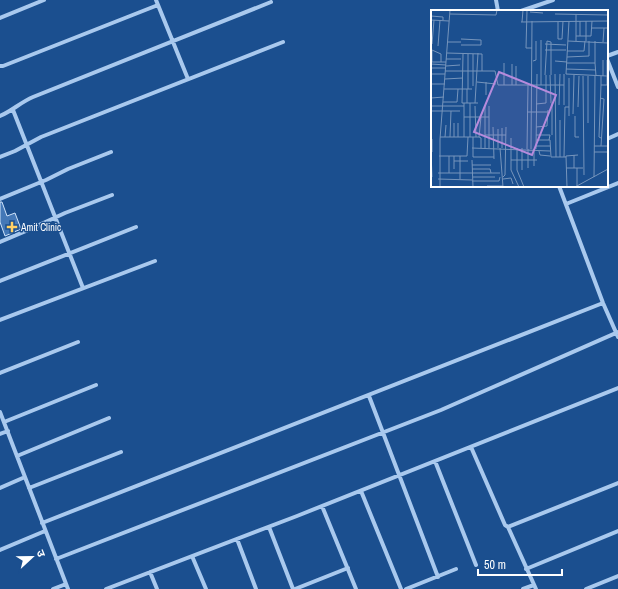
<svg xmlns="http://www.w3.org/2000/svg" width="618" height="589" viewBox="0 0 618 589" font-family="'Archivo Narrow','Noto Sans Devanagari',sans-serif">
	<style>
		.building { fill: #4478b7; stroke: #cfe3fa }
		.lines { fill: none; stroke-linecap: round; stroke-linejoin: round }
		.minor { stroke: #a9c9ee; stroke-width: 4 }
		.poi-dot { fill: #ffd166; stroke: #1b4f8f; stroke-width: 1.5 }
		.labels { text-anchor: middle; stroke-width: 3; stroke-linejoin: round; paint-order: stroke }
		.poi-label { font-size: 10px; fill: #fff; stroke: #1b4f8f; text-anchor: start }
		.inset-road { fill: none; stroke: #7695bc; stroke-width: 1 }
		.view { fill: #b68bdc; fill-opacity: 0.15; stroke: #b68bdc; stroke-width: 2 }
		.inset-edge { fill: none; stroke: #fff; stroke-width: 2 }
	</style>
	<rect width="100%" height="100%" fill="#1b4f8f"/>
	<path class="building" d="M0,202H2L7,216L15,213L21,229L5,236L0,222Z"/>
	<g class="lines">
		<path class="minor" d="M156,0L188,79
			M496,0L498,11
			M521,11L553,0
			M0,18L44,0
			M607,56L618,52
			M607,59L618,87
			M0,66H3L158,5
			M13,110L83,288
			M0,116C12,111 21,102 33,97L271,2
			M607,139L618,134
			M0,157L15,151L41,137L283,42
			M559,186L603,303L618,337
			M0,199L46,180L68,169L111,152
			M566,204L618,183
			M0,242L26,231L65,213L112,195
			M0,281L136,227
			M0,320L155,261
			M0,373L78,342
			M369,396L438,577
			M0,412L68,589
			M4,422L96,385
			M0,434L8,431
			M471,447L505,525L508,527L618,483
			M17,456L109,418
			M435,461L476,565
			M0,488L25,477
			M29,488L121,452
			M361,491L401,589
			M322,506L356,589
			M42,523L603,303
			M269,527L293,589
			M508,527L536,589
			M237,539L256,589
			M0,550L45,531
			M192,556L206,589
			M56,559L441,410L618,332
			M526,569L618,531
			M150,572L157,589
			M53,589L66,584
			M106,589L297,516L618,388
			M295,589L348,568
			M406,589L456,569
			M523,589L534,585
			M586,589L618,576"/>
	</g>
	<path class="poi-dot" d="M10 221h4v4h4v4h-4v4h-4v-4h-4v-4h4z"/>
	<g class="labels">
		<g class="poi-label">
			<text x="21" y="231">Amit Clinic</text>
		</g>
	</g>
	<g transform="translate(431 10)">
		<rect width="177" height="177" fill="#1b4f8f"/>
		<path class="inset-road" d="M96,0L95,38H101M99,2L112,3M19,4L65,5L66,0M124,4L177,5M145,4V31M0,6L12,7V10M0,10L18,11M138,11L135,64L176,66M90,12L177,11M91,12L92,0M127,12V29H131L132,11M161,18H177M145,26H160L161,11M149,26V11M110,30V75M137,31L177,33M155,31V11M17,32H30M172,32L173,18M1,34L3,10M114,34L135,35M30,35H50V30L30,29M7,36L9,10M114,40H135M136,41H153L154,31M16,43L51,44V61M32,44L31,93H47M136,47L158,46V31M15,49H30M172,50V66M176,50V75M102,51L105,50V31M124,51L136,52M1,52V40L10,44V52M1,52H15M136,53H164V31M164,53L165,66M0,54L15,55M81,54V75M15,56L29,55M0,58H15M135,59L165,60M14,61H64L67,75H133M0,64H14M124,64L125,147M114,65L116,31L120,32V65M119,65L120,93M152,66L153,165M157,66V113M170,66V75H176M14,69L32,68M46,72L65,74M0,74H14M73,75V53M85,75V56M170,75L168,127L170,128M42,76V44M13,79H41M37,79V44M55,85V72M0,88L13,87M169,88L173,89L170,136M12,92H26L27,79M33,93V127M36,93V79M39,93V127M44,93L47,43M105,94L115,93V65M128,95L129,64M133,95V64M0,96H33M44,96L45,127M54,96V138M147,97L148,66M0,101H29M96,102H117M142,104L143,65M138,106V68M144,106V127H148M33,107H58M62,117L63,149M105,117L116,116L117,100M67,119V138M54,125H75M105,125H119L118,130M121,125V93M9,127H48L50,107M14,127L15,115M19,127L20,101M23,127V113M27,127V113M42,127V147H63M48,127L50,128V138M80,128V160L88,177M105,130H119L120,147H135M105,136H119M163,136H177M41,138L119,141M58,138V96M69,138L72,177M71,138V118M86,138V160L93,177M91,138V160M96,139L97,75M97,139V158M100,139L101,11M103,139V156M105,139L106,64M108,141L109,145L119,146M0,142L1,167M1,142V129M163,142H177M143,145V158M8,146H36L37,127M18,146V163M23,146V159M129,147V110M133,147L134,97H138M41,150L42,177M80,150H106M23,151H37M41,155H60M135,158H152M146,158V176M41,159H59L60,163M7,163H69M42,167H64M72,167L74,165L75,117M163,167L164,66M7,169L41,170M29,169V146M72,169L80,168L82,174M41,171H68L69,167M56,176H72M9,177V129L19,0M136,177L135,146L147,145M144,177L177,159"/>
		<path class="view" d="M68,62L125,85L101,145L43,122Z"/>
		<rect width="177" height="177" class="inset-edge"/>
	</g>
	<g transform="translate(32 557) rotate(68)" stroke="#1b4f8f" stroke-width="3" paint-order="stroke">
	<path d="M0-3L7 15L0 10L-7 15Z" fill="#ffffff"/>
	<text y="-6" font-size="11" font-weight="bold" text-anchor="middle" fill="#ffffff">उ</text>
	</g>
	<path d="M478 569v6h84v-6" fill="none" stroke="#ffffff" stroke-width="2"/>
	<text x="484" y="569" font-size="12" fill="#ffffff" stroke="#1b4f8f" stroke-width="3" paint-order="stroke">50 m</text>
</svg>
